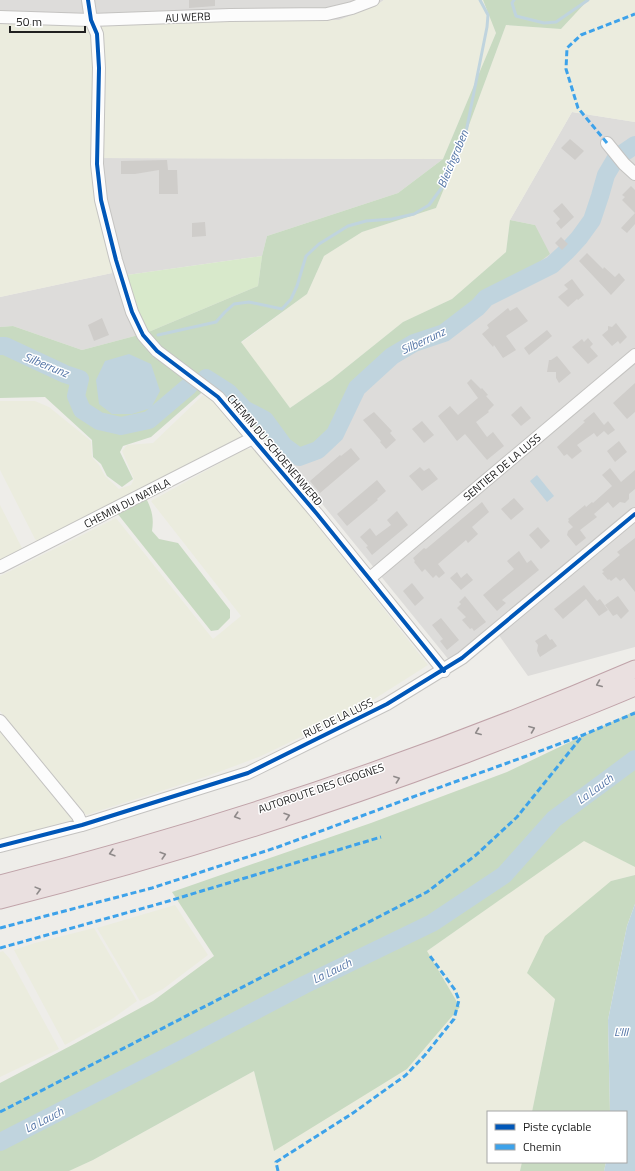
<svg xmlns="http://www.w3.org/2000/svg" width="635" height="1171" viewBox="0 0 635 1171" font-family="'Titillium Web',sans-serif">
	<style>
		.residential { fill: #dddcda }
		.farmland { fill: #ebecde }
		.grass { fill: #d8e9cb }
		.forest { fill: #c8dac1 }
		.water { fill: #c0d4de }
		.lines { fill: none; stroke-linecap: round; stroke-linejoin: round }
		.stream { stroke: #c0d4de; stroke-width: 3 }
		.river { stroke: #c0d4de; stroke-width: 18 }
		.building { fill: #cfcdca }
		.minor-casing { stroke: #c4c3c1; stroke-width: 14 }
		.highway-casing { stroke: #c0a3a9; stroke-width: 19 }
		.minor { stroke: #fcfcfc; stroke-width: 12 }
		.highway { stroke: #eae0e0; stroke-width: 17 }
		.quiet { stroke: #3da2ea; stroke-width: 3; stroke-dasharray: 6 3; stroke-linecap: butt }
		.cycleway-casing { stroke: #fff; stroke-width: 6 }
		.cycleway { stroke: #0057b8; stroke-width: 4 }
		.oneway { stroke: #8f8a8a }
		.labels { text-anchor: middle; stroke-width: 3; stroke-linejoin: round; paint-order: stroke }
		.street-label { font-size: 11px; fill: #202020; stroke: #fff }
		.water-label { font-size: 12px; font-style: italic; fill: #5576a7; stroke: #fff }
	</style>
	<rect width="100%" height="100%" fill="#eeede9"/>
	<path class="residential" d="M0,0H384L375,6L340,20L98,23L0,20Z
		M572,112L635,122V647L528,676L493,627L449,660L289,463L343,421L365,371L444,334L535,225L510,220Z
		M91,158L443,159L398,193L267,236L262,256L127,275L146,333L82,350L13,326L0,327V297L112,273Z"/>
	<path class="farmland" d="M384,0H483L496,33L443,159L91,158L112,273L0,297V20L98,23L339,20L375,6Z
		M588,0H635V122L572,112L510,220L506,252L452,299L403,322L332,379L290,408L241,343L307,294L324,256L362,232L436,208L459,152L506,25L561,29Z
		M203,395L211,399L240,429L241,436L236,444L39,543L35,539L0,470V401H35L49,407L91,441L92,457L99,465L105,476L119,489L131,485L134,479L122,451L127,445L153,443Z
		M245,449H254L260,453L428,665L357,710L259,757L205,777L86,815L0,711V576L116,518L213,639L241,616L151,501Z
		M0,505L24,552L0,564Z
		M0,729L72,815L71,820L0,840Z
		M584,840L635,867V875L611,881L555,998L532,1112H488V1162H522L520,1171H69L93,1160L254,1071L274,1151L427,951Z
		M175,905L208,955L163,989L140,1001L97,928Z
		M94,928L137,1001L112,1019L65,1045L14,950L35,943Z
		M3,951L10,959L59,1049L0,1077V952Z"/>
	<path class="grass" d="M262,256L258,286L146,333L127,275Z"/>
	<path class="forest" d="M483,0H588L561,29L506,25L459,152L436,208L362,232L324,256L307,294L241,342L290,408L332,379L403,322L452,299L506,252L510,220L535,225L550,254L444,334L365,371L343,421L289,463L240,413L208,387L151,437L123,446L120,452L133,479L122,487L107,476L101,464L93,457L92,440L45,397L0,398V327L13,326L82,350L146,333L258,286L262,256L267,236L398,193L443,159L496,33Z
		M146,498C152,510 154,518 152,531L159,539L178,543L230,610V618L218,630L211,631L117,513Z
		M635,711V867L584,841L427,951L460,1007L407,1069L274,1151L254,1071L93,1160L69,1171H0V1083L76,1043L153,1001L214,956L172,892L371,823L507,772Z
		M635,875V904L627,926L608,1020L610,1112H532L555,999L527,973L545,936L611,881Z
		M522,1162H606L604,1171H520Z"/>
	<path class="water" d="M129,354L151,364L160,391L151,408L132,414H112L99,404L96,380L105,361Z
		M537,475L554,496L547,502L530,481Z
		M635,904V1171H604L606,1162H626V1112H610L608,1020L627,926Z"/>
	<g class="lines">
		<path class="stream" d="M514,0L512,3L516,16L544,23L556,22L588,0
			M158,335L216,322L225,312L234,304L249,302L282,309L291,299L297,286L306,256L319,244L348,226L366,221L392,219L414,214L429,205L443,186L456,155L465,137L487,27L488,15L480,0"/>
		<path class="river" d="M0,346H5L65,374L80,379L76,396L82,410L99,421L121,426L149,420L189,386
			M206,378L228,392L244,409L265,420L284,446L299,457L318,450L335,434L357,388L392,356L414,343L444,333L478,307L486,298L552,265L567,251L579,238L592,220L600,196L606,175L616,158L635,145
			M0,1142L186,1047L304,985L432,923L504,875L554,819L635,759"/>
	</g>
	<path class="building" d="M189,0H215V6L189,8Z
		M570,139L584,151L575,160L561,148Z
		M167,160L168,170H177L178,194H159V170L135,174H121V161Z
		M631,186L635,190V213L622,200L625,197L622,195Z
		M562,203L574,217L561,229L556,223L560,219L553,211Z
		M635,213V224L627,233L621,228Z
		M205,222L206,236L192,237V223Z
		M561,237L568,244L562,250L555,243Z
		M587,253L603,269L604,267L615,277L619,273L625,280L611,295L579,261Z
		M572,279L584,295L578,300L577,299L568,307L558,297L568,289L564,285Z
		M517,307L528,321L506,336L516,350L503,358L494,345L493,347L482,334L489,328L487,325L508,308L510,311Z
		M102,318L109,335L94,341L88,325Z
		M616,323L627,337L620,344L618,341L612,346L602,335L608,330V326L612,327Z
		M547,330L552,336L529,355L524,348Z
		M588,338L593,344L590,347L598,356L588,364L572,347L582,339L584,342Z
		M557,356L571,373L559,383L556,378V372H547L549,360H551Z
		M471,379L481,389L482,388L488,395L486,396L494,405L488,411L489,412L476,422L487,437L493,432L504,446L487,460L465,434L457,441L438,416L450,406L458,415L478,398L467,383Z
		M635,383V412L627,419L613,403Z
		M521,406L531,418L521,426L511,415Z
		M374,412L392,431L390,433L396,440L386,449L380,442L381,441L363,420Z
		M594,412L604,425L608,421L615,430L608,435L604,431L597,437L594,433L577,445L582,451L572,459L567,454L564,456L557,447L585,422L583,421Z
		M422,421L434,435L424,443L412,429Z
		M619,441L627,452L615,462L607,451Z
		M351,448L360,459L320,493L310,481L340,455L341,456Z
		M420,467L424,471L429,468L438,479L422,491L409,476Z
		M610,468L621,482L635,470V489L629,494V499L625,503L620,502L613,508L608,502L594,514L597,517L580,530L586,538L576,546L567,535L568,531L573,527L568,522L569,520L568,519L585,505L586,507L592,502L593,503L612,486L602,475Z
		M377,480L386,491L377,499L378,500L347,526L337,514Z
		M514,498L524,509L511,520L501,509Z
		M482,502L489,512L472,527L478,534L468,543L466,540L438,564L445,573L439,578L436,575L433,578L425,569L422,572L414,562L415,561L413,558L424,548L426,549Z
		M397,511L408,525L372,555L366,547L368,546L360,537L370,528L376,536L391,525L387,520Z
		M538,527L550,541L541,549L529,535Z
		M635,538V592L624,578L620,581L616,577L611,581L609,579L608,580L602,573L604,572L602,570L620,555L617,552Z
		M519,551L527,563L531,560L539,570L502,600L506,603L497,611L483,595L514,569L507,561Z
		M457,572L461,578L467,573L473,580L461,590L450,578Z
		M412,583L424,598L415,606L403,591Z
		M584,585L597,601L600,599L608,610L599,616L586,599L563,619L554,609Z
		M465,596L486,622L474,631L472,628L470,629L462,620L466,617L457,608L461,604L459,602Z
		M618,596L629,611L621,619L617,614L613,616L605,605Z
		M441,618L459,640L447,650L440,641L443,639L432,625Z
		M546,634L550,640L552,639L557,646L540,657L537,651L538,645L535,641Z"/>
	<g class="lines">
		<defs>
			<path id="minor" d="M88,0L91,20L97,34L99,68L97,164L101,200L116,260L132,312L143,335L157,351L218,397L317,514L444,671
				M0,17L91,20L230,15L327,14L352,8L373,0
				M607,143L624,164L635,174
				M0,567L253,438
				M370,578L635,355
				M0,721L78,816L82,825
				M0,846L82,825L248,773L387,704L462,658L635,514"/>
			<path id="highway" d="M0,884C217,829 430,757 635,669
				M0,900C158,860 314,811 466,754C523,732 579,711 635,687"/>
		</defs>
		<use href="#minor" class="minor-casing"/>
		<use href="#highway" class="highway-casing"/>
		<use href="#minor" class="minor"/>
		<use href="#highway" class="highway"/>
		<path class="quiet" d="M607,143L578,108L566,69L567,48L581,35L635,14
			M0,928L152,888L278,847L410,798L524,757L583,735L635,713
			M0,948L162,903L381,837
			M0,1112L427,892L476,855L517,817L583,735
			M278,1171L276,1162L353,1113L406,1075L425,1055L454,1019L459,1000L455,990L430,956"/>
		<defs>
			<path id="cycleway" d="M88,0L91,20L97,34L99,68L97,164L101,200L116,260L132,312L143,335L157,351L218,397L317,514L444,671
				M0,846L82,825L248,773L387,704L462,658L635,514"/>
		</defs>
		<use href="#cycleway" class="cycleway-casing"/>
		<use href="#cycleway" class="cycleway"/>
	</g>
	<defs><path id="oneway-chevron" d="M-2-3.5L2.5 0L-2 3.5" fill="none" stroke-width="1.6" stroke-linecap="round" stroke-linejoin="round"/></defs>
	<g class="oneway">
		<use href="#oneway-chevron" transform="translate(599 684) rotate(158)"/>
		<use href="#oneway-chevron" transform="translate(532 729) rotate(-22)"/>
		<use href="#oneway-chevron" transform="translate(478 732) rotate(159)"/>
		<use href="#oneway-chevron" transform="translate(397 779) rotate(-20)"/>
		<use href="#oneway-chevron" transform="translate(237 816) rotate(162)"/>
		<use href="#oneway-chevron" transform="translate(287 816) rotate(-18)"/>
		<use href="#oneway-chevron" transform="translate(112 853) rotate(164)"/>
		<use href="#oneway-chevron" transform="translate(163 855) rotate(-17)"/>
		<use href="#oneway-chevron" transform="translate(38 890) rotate(-15)"/>
	</g>
	<g class="labels">
		<g class="street-label">
			<text transform="translate(188 17) rotate(-3)" y="4">AU WERB</text>
			<text transform="translate(275 450) rotate(50)" y="4">CHEMIN DU SCHOENENWERD</text>
			<text transform="translate(502 467) rotate(-40)" y="4">SENTIER DE LA LUSS</text>
			<text transform="translate(127 503) rotate(-27)" y="4">CHEMIN DU NATALA</text>
			<text transform="translate(338 718) rotate(-26)" y="4">RUE DE LA LUSS</text>
			<text transform="translate(321 788) rotate(-19)" y="4">AUTOROUTE DES CIGOGNES</text>
		</g>
		<g class="water-label">
			<text transform="translate(453 159) rotate(-67)" y="4">Bleichgraben</text>
			<text transform="translate(423 341) rotate(-25)" y="4">Silberrunz</text>
			<text transform="translate(46 365) rotate(22)" y="4">Silberrunz</text>
			<text transform="translate(595 789) rotate(-36)" y="4">La Lauch</text>
			<text transform="translate(332 971) rotate(-26)" y="4">La Lauch</text>
			<text x="621" y="1036">L'Ill</text>
			<text transform="translate(44 1120) rotate(-27)" y="4">La Lauch</text>
		</g>
	</g>
	<rect x="487" y="1111" width="140" height="52" fill="#ffffff" stroke="#a6a6a6"/>
	<rect x="495" y="1124" width="20" height="6" fill="#0057b8" stroke="#a6a6a6"/>
	<text x="523" y="1131" font-size="12" fill="#202020">Piste cyclable</text>
	<rect x="495" y="1144" width="20" height="6" fill="#3da2ea" stroke="#a6a6a6"/>
	<text x="523" y="1151" font-size="12" fill="#202020">Chemin</text>
	<path d="M10 26v6h75v-6" fill="none" stroke="#202020" stroke-width="2"/>
	<text x="16" y="26" font-size="12" fill="#202020" stroke="#ffffff" stroke-width="3" paint-order="stroke">50 m</text>
</svg>
